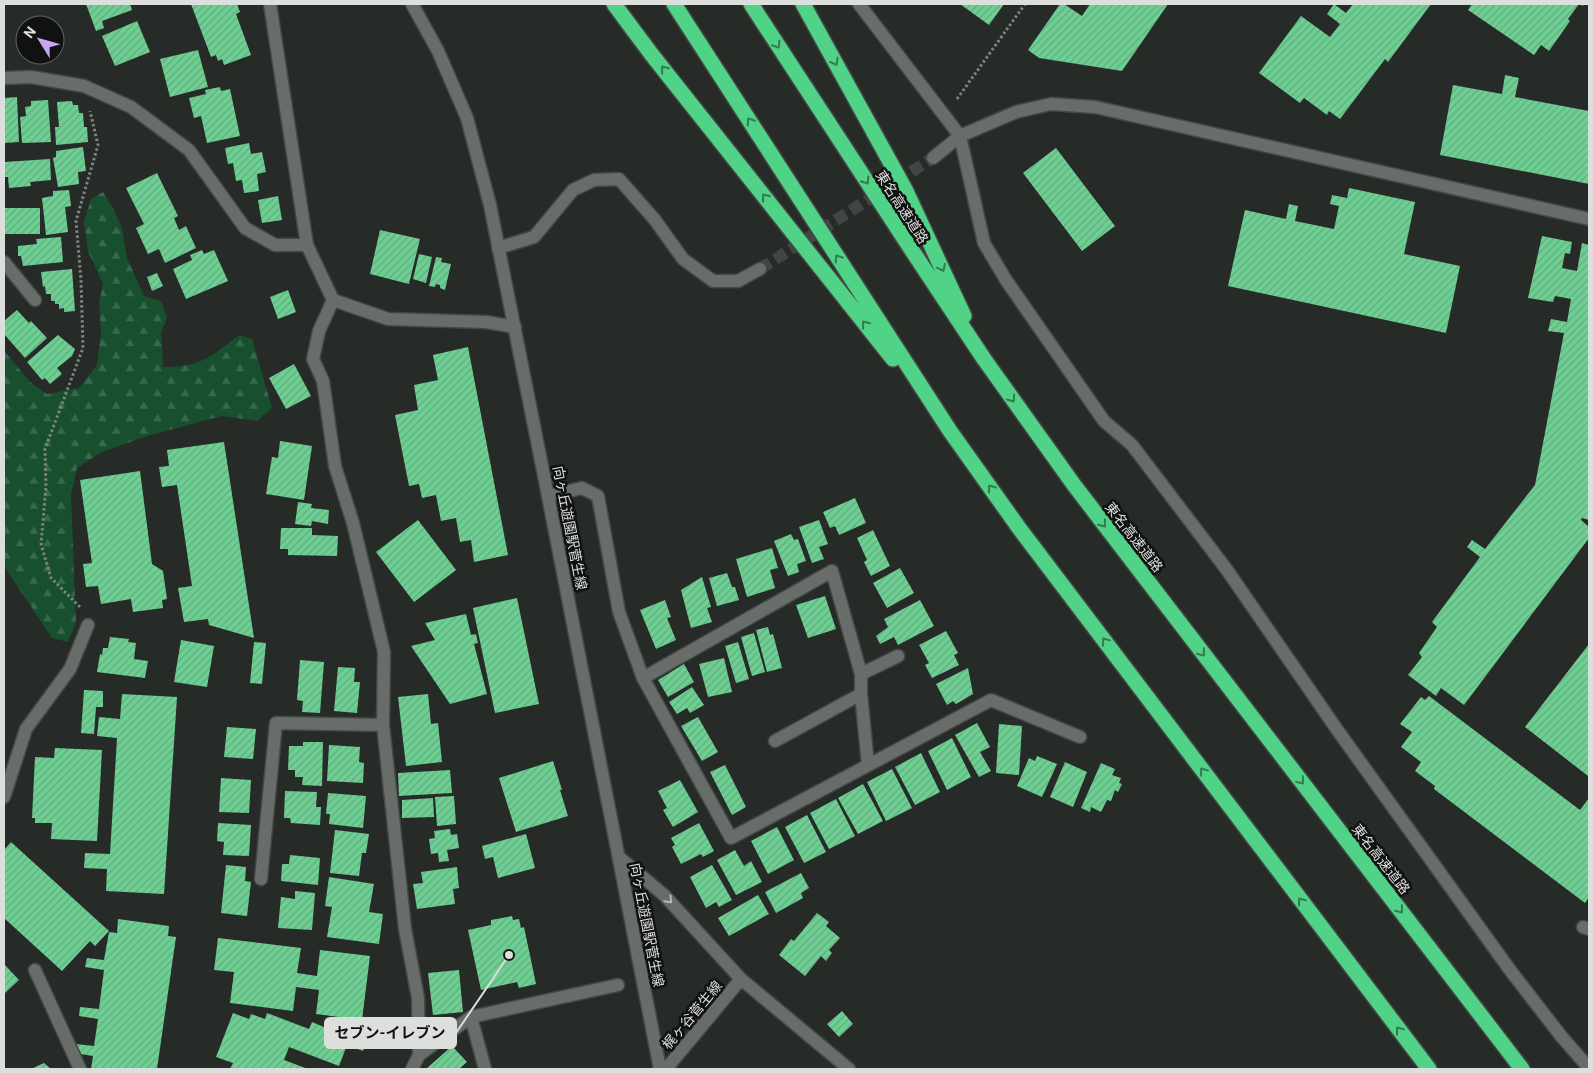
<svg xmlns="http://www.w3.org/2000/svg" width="1593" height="1073" viewBox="0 0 1593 1073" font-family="Roboto,'Noto Sans JP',sans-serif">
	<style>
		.forest { fill: url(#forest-firs) }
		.building { fill: url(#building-hatch) }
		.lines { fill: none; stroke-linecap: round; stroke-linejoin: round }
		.minor-tunnel { stroke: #414642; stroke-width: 12; stroke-dasharray: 12 6; stroke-linecap: butt }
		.service-casing { stroke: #444845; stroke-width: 15 }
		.minor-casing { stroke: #444845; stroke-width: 15 }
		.tertiary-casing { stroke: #444845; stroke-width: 15 }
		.motorway-casing { stroke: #444845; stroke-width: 18 }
		.path { stroke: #808480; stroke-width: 3; stroke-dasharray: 2.5 2.5; stroke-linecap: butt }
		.service { stroke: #686d69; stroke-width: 12 }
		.minor { stroke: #686d69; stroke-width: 12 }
		.tertiary { stroke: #686d69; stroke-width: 12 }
		.motorway { stroke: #50d287; stroke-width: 15 }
		.oneway { stroke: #337c52 }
		.oneway2 { stroke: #b3b7b4 }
		.labels { text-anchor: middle; stroke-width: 5; stroke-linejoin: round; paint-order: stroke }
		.street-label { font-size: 14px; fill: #dcdfdc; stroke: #101211 }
		.leader { fill: none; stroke: #dcdfdc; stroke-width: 2 }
		.callout-dot { fill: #dcdfdc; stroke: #101211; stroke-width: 2 }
		.callout { fill: #dcdfdc; stroke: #dcdfdc; stroke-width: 2 }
		.callout-label { font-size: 15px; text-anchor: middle; font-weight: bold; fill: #111 }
	</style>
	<defs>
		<pattern id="forest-firs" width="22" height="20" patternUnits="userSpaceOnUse" patternTransform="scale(1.25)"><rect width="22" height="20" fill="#174f2f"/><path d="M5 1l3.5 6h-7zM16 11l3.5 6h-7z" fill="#38684d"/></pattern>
		<pattern id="building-hatch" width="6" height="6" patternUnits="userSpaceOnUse" patternTransform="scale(1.25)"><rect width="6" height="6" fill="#6ecf93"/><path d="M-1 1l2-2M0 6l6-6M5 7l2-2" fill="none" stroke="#63ac7f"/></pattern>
	</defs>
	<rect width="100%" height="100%" fill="#262b27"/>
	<path class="forest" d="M103,192L113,208L122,228L127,258L144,296L161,301L167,317L161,333L163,367C201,367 211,357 239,335L252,339L272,408L257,421L221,416L144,437L100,453L77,468L71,495L76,623L68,642L52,638L4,566V351L31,383L47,394L79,388L97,365L101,331L99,303L103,284L88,251L84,222L91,199Z"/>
	<path class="building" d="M86,4H130L132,10L102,21L104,28L96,31Z
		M191,4H237L240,12L236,14L251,55L224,65L222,59L218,61L216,55L211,57Z
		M960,4H1004L989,25Z
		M1060,4H1064L1082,16L1090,4H1168L1122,71L1039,58L1028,50Z
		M1334,4L1346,13L1353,4H1431L1388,62L1385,59L1340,119L1329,111L1327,115L1304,98L1300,103L1259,73L1301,16L1330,37L1340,24L1327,14Z
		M1472,4H1584L1583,6L1579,4L1568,19L1570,21L1549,51L1541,45L1534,55L1468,10Z
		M137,21L150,52L115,66L102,36Z
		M198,50L208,87L170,97L160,59Z
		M1505,75L1519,78L1515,97L1589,111V184L1440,155L1453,85L1502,94Z
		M220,87L221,91L230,89L240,136L207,143L201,116L194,118L189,98L206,94L205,90Z
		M17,97L19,142L4,143V98Z
		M48,100L51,142L22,143L20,117L26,116L25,107L31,106V101Z
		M72,101L73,105H78L79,113H83L84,127H87L88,142L56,145L55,127H59L57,102Z
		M249,143L251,154L262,152L266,172L257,174L259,191L244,193L242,180L236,181L233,163L228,164L225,148Z
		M83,147L86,171L78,172L79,184L58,187L53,158L56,157V151Z
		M1056,148L1115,226L1082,251L1023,173Z
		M50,159L51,180L30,182L31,186L9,188L8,177H4V162Z
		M157,173L178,216L174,218L179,230L186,226L196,248L165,263L159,249L148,254L136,228L144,224L126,188Z
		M1349,188L1415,202L1404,254L1460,266L1446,333L1228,286L1245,210L1286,219L1289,204L1298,206L1295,221L1334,229L1339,206L1330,204L1332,195L1347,198Z
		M69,190L71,206L65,207L68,232L46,235L42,198L53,196V191Z
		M278,196L282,220L262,223L258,200Z
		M4,208H40V234H4Z
		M380,230L420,239L409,284L370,274Z
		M1542,236L1572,242L1570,254L1565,253L1562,268L1577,271L1582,243L1589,245V520L1582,518L1581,520L1589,527V538L1464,705L1441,688L1436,696L1408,675L1422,657L1419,653L1437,627L1432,622L1480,557L1467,547L1472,540L1485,549L1535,485L1564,333L1548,331L1551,319L1567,322L1571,299L1555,296L1553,302L1528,298Z
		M61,237L63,262L23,266L21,256H18V246L37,244L36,239Z
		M202,250L204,254L214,250L228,281L186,299L173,269L192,260L190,255Z
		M419,254L432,257L426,283L413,279Z
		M436,257L442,258L441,262L451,264L445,290L440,288V285L436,284L435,287L429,286Z
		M72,269L75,311L64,312V308L59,309V304H55V301H51V294H46L45,286L43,287L41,272Z
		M157,273L163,286L152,291L147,277Z
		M288,290L296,312L278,319L270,297Z
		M17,310L29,323L31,321L47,338L25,358L4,334V321Z
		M58,335L75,349L72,356L57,368L62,374L50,384L45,378L42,380L27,362Z
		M468,347L508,555L474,562L471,540L460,542L456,518L441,521L436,495L422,498L419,484L409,486L395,415L418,410L414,385L438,380L433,355Z
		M294,364L311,396L286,409L269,378Z
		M280,441L312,446L304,500L266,494L272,457L278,458Z
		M224,442L254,638L209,625L208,619L184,622L178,588L192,586L177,485L162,487L159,467L169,466L167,450Z
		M140,471L152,564L163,571L167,599L162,600L163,608L133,612L131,599L101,604L98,586L86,587L83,564L92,563L80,480Z
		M855,498L866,523L839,535L835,526L830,528L823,512Z
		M298,502L312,504L311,508L329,510L328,524L312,521L311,526L295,524Z
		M418,520L456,570L414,602L376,552Z
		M819,520L828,544L819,547L824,559L812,563L799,527Z
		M281,528H312V535L338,536L337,556L288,555V549H280Z
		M873,530L890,566L871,576L864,562L867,560L857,538Z
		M791,534L794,540L798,539L806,561L797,564L799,572L788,576L774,541Z
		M772,548L778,568L770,570L775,588L747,597L736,559Z
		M900,568L914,593L887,608L873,583Z
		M727,573L732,587H735L739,600L717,606L709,578Z
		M702,577L711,607L707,608L712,622L691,628L681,590Z
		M825,596L836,629L808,638L796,605Z
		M517,598L539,704L495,713L473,608Z
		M665,600L671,617L667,618L676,640L656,649L640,610Z
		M920,600L934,626L898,645L894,637L880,644L876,636L888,627L884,619Z
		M466,614L471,635L476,634L478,643L474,644L487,694L450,704L411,646L435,640L425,623Z
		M768,627L770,635L773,634L782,668L767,672L756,630Z
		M946,631L958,653L954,655L959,665L932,678L925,665L929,663L919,645Z
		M754,633L765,672L752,676L741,637Z
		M110,637L129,639L128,642L136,643L134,659L148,661L145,678L97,672L100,654L102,655L103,648H108Z
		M181,640L214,646L207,687L174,682Z
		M254,642L266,643L262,684L250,683Z
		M738,642L749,679L736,683L725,646Z
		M1589,644V774L1588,776L1525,727Z
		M724,658L732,692L708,697L699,664Z
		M300,660L324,662L320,713L302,712L303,701L297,700Z
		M684,664L694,682L668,697L658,680Z
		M338,667L355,668L354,682H360L357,713L334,711Z
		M968,668L973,694L956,704L953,701L947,705L936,684Z
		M692,687L704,705L690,713L687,708L677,714L669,702Z
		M84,690L103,691V707H96L94,734L81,733Z
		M122,694L177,697L164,894L106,891L107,869L84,868L85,853L110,854L117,738L97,736L99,717L120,719Z
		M428,694L431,724L438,723L442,762L406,766L398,697Z
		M1429,696L1580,810L1589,798V897L1585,903L1434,789L1435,786L1415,771L1421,762L1401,747L1412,732L1400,724L1421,697L1425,700Z
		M698,717L718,752L702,761L681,726Z
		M977,723L990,747L980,752L991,771L979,777L955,735Z
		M999,724L1022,726L1019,775L996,773Z
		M227,727L256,729L253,759L224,757Z
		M952,738L971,777L947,790L928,751Z
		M303,742H323L322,786L302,785L303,777H295V770H288L289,746H303Z
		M329,745L360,747L359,762L364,763L363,783L327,781Z
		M55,748L102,750L97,841L51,839L52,823H35V818H32L35,757L54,758Z
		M921,753L940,792L915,805L895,767Z
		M1037,756L1057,764L1042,797L1017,786L1029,758L1035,761Z
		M553,761L562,790H560L568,816L516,832L499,778Z
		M1065,762L1087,772L1073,807L1050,797Z
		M1101,763L1115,769L1112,775L1121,778L1119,783L1122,784L1118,792L1115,790L1111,801L1107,800L1101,812L1091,807L1090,812L1081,808Z
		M725,765L746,807L732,815L710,772Z
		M892,769L912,808L886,821L867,782Z
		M450,770L452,793L399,796L398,773Z
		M221,778L251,780L249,813L219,812Z
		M680,780L698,812L673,827L663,810L667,808L658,791Z
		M863,784L883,821L858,834L838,798Z
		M285,791L317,792L316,807H321L320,825L291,823L290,818H284Z
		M328,793L366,796L363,828L329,824L330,814H326Z
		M454,796L456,824L437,826L435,797Z
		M433,798L434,817L402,818V800Z
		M836,799L855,836L829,849L810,813Z
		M807,815L826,852L804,863L785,827Z
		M218,823L251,825L249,856L223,855L224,842L217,841Z
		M699,823L714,851L703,857L701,854L681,864L672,847L675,845L671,838Z
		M777,827L794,860L768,874L751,841Z
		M450,829L451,835L457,834L459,848L447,850L449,861L439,862L438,853L431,854L429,839L435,838L434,831Z
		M335,830L369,834L366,853H362L359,876L330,873Z
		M526,834L535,868L498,878L493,857L485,859L482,846Z
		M11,842L109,931L95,946L90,941L62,971L4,918V850Z
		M735,850L744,866L751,861L762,882L736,895L717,860Z
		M290,855L320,858L318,885L281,881L282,864H289Z
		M226,865L246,867L245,881L251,882L247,916L221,913Z
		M712,865L732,900L719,907L716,902L706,908L690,877Z
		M457,867L459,888L453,889L455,904L417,909L413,884L423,883L421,872Z
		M801,873L809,888L801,893L803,898L776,913L765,892Z
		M329,877L374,884L369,912L383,914L379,944L327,937L332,907L325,906Z
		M295,891L315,893L312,930L278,928L281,897L295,899Z
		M758,895L769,914L729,936L718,918Z
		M817,913L829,922L826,926L840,938L829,950L832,953L826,961L821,956L805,976L779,955L791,939L794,941Z
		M512,916L513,920L519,919L521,928L524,927L536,984L519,988L517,982L481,990L468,930L491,925V920Z
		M118,919L169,926L168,936L176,937L157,1069H91L93,1056L74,1053L76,1044L94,1046L98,1019L79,1016L80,1007L99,1009L104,970L85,967L87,958L104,960L109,932L117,933Z
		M218,938L301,948L297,973L317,976L320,950L370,956L362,1020L316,1014L319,990L296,987L293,1011L230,1003L234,972L214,970Z
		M4,964L19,980L5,993L4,992Z
		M459,970L463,1012L433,1015L428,973Z
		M842,1011L853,1024L839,1037L827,1024Z
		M233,1013L249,1019L251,1014L265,1019L267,1013L309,1029L312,1022L324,1027L326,1021L345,1028L347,1022L370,1031L363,1051L347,1045L339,1066L289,1047L284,1060L308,1069H230L233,1063L216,1057Z
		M452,1046L467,1062L459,1069H426Z
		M44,1063L51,1069H31Z"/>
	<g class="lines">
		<path class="minor-tunnel" d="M760,269L933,158"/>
		<defs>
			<path id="service" d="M859,4L960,136
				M861,674L898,656
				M35,970L80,1069
				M471,1017L485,1069
				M419,1055L471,1017L618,985"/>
			<path id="minor" d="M270,4L307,245L333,300L388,319L486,322L515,327
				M4,78L31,77L84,86L131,107L189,150L245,228L275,245H307
				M960,136L984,243L1006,280L1104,421L1132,445L1227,570L1338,731L1510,970L1561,1036L1589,1068
				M933,158L960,136L1016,112L1051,104L1095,107L1589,219
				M498,248L534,237L573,190L594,180L619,179L655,220L683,259L713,281H738L760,269
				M4,262L35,300
				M333,300L319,331L313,359L323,381L335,466L353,523L384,652L383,725L405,929L418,998L419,1055L412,1069
				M548,496L582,488L598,496L619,612L643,678L731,838L991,700L1080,737
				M643,678L832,571L861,674V694L775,741
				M861,694L868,765
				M4,797L26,729L70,669L88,625
				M619,857L664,895L741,979L849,1069
				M261,879L276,723L383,725
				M1583,927L1589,929
				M666,1069L741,979"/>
			<path id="tertiary" d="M412,4L438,51L467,118L490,205L548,496L660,1069"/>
			<path id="motorway" d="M614,4L652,55L893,359
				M674,4L950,431L1019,528L1429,1069
				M751,4L909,246L984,359L1074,485L1522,1069
				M803,4L905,189L964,316"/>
		</defs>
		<use href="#service" class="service-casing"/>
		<use href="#minor" class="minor-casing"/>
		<use href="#tertiary" class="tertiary-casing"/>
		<use href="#motorway" class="motorway-casing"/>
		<path class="path" d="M957,99L1025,4
			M80,607L51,578L41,544L46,487L45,449L83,348L81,280L76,221L98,145L90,111"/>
		<use href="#service" class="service"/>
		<use href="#minor" class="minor"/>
		<use href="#tertiary" class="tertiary"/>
		<use href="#motorway" class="motorway"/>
	</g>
	<defs><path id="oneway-chevron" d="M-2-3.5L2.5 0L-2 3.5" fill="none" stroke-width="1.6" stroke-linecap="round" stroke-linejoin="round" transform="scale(1.25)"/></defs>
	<g class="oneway">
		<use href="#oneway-chevron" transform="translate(777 45) rotate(58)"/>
		<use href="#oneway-chevron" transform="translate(835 62) rotate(61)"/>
		<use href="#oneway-chevron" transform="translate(664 69) rotate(-128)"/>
		<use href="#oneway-chevron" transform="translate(750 121) rotate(-123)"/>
		<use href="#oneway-chevron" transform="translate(866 181) rotate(57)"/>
		<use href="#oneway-chevron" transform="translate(765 197) rotate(-128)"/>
		<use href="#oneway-chevron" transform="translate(838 258) rotate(-123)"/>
		<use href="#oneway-chevron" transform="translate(942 268) rotate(65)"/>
		<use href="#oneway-chevron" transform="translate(865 324) rotate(-128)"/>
		<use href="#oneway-chevron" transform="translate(1012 399) rotate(55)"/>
		<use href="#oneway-chevron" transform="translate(991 488) rotate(-126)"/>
		<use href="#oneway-chevron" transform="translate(1103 524) rotate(52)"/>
		<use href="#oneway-chevron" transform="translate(1105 641) rotate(-127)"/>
		<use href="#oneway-chevron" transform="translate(1202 653) rotate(52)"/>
		<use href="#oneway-chevron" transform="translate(1203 771) rotate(-127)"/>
		<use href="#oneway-chevron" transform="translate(1301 781) rotate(52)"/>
		<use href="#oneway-chevron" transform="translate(1301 901) rotate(-127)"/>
		<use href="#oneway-chevron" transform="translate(1400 910) rotate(52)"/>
		<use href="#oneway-chevron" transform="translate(1399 1030) rotate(-127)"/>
	</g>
	<use class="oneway2" href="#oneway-chevron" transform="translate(669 900) rotate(47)"/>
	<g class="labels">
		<g class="street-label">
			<text transform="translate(902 207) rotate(57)" y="5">東名高速道路</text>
			<text transform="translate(570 528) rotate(79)" y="5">向ヶ丘遊園駅菅生線</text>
			<text transform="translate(1134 537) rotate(52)" y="5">東名高速道路</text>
			<text transform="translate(1381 859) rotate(52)" y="5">東名高速道路</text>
			<text transform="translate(647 925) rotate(79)" y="5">向ヶ丘遊園駅菅生線</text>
			<text transform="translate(692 1015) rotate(-50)" y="5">梶ヶ谷菅生線</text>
		</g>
	</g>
	<path class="leader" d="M509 955L456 1033"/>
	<circle class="callout-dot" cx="509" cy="955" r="5"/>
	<rect class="callout" x="325" y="1018" width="131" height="30" rx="5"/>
	<g class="callout-label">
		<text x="390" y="1038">セブン-イレブン</text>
	</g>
	<rect width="1593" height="1073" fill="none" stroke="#dcdfdc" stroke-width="10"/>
	<g transform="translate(40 40) rotate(307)"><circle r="24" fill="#101211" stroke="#626462"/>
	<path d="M0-4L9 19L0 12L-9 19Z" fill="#c7a6ef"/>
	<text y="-8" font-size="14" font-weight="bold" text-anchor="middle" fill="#dcdfdc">N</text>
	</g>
</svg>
